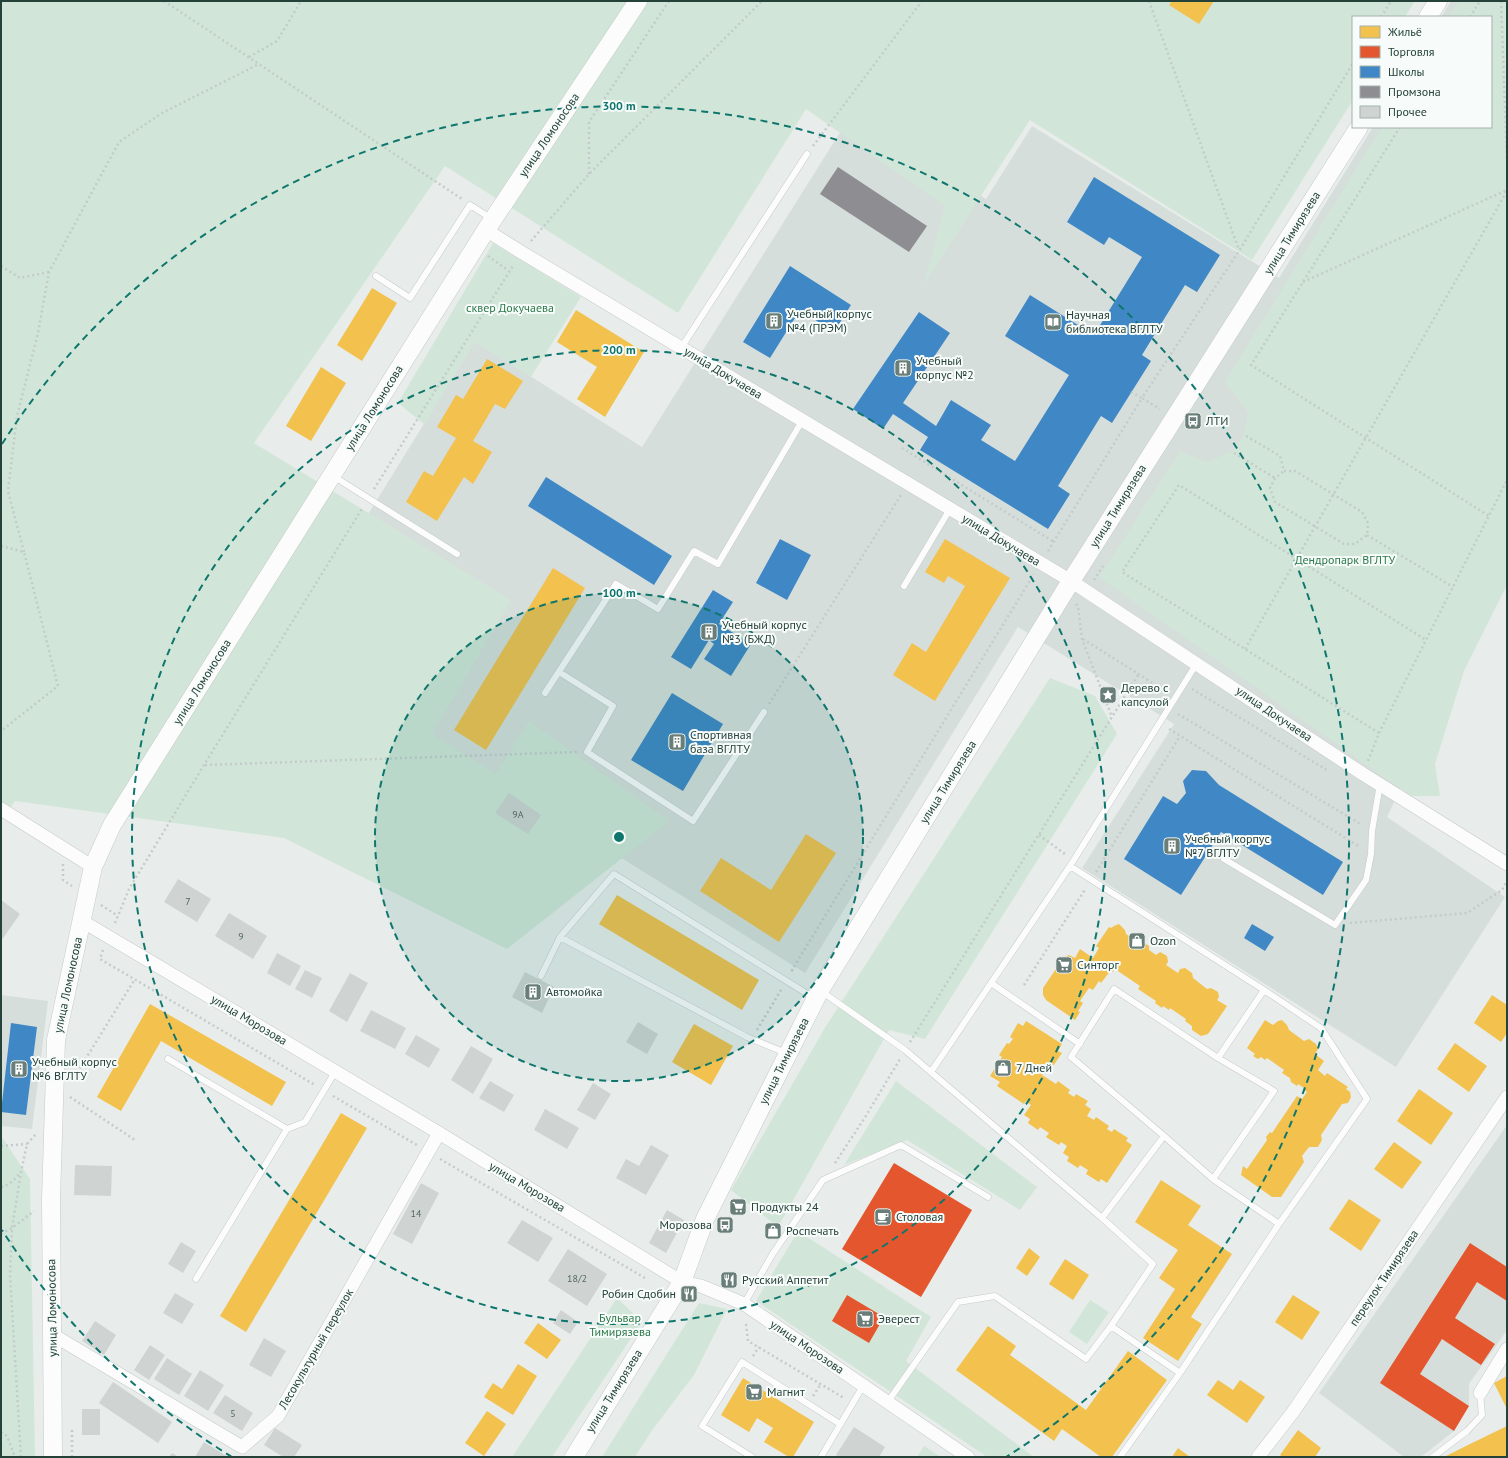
<svg xmlns="http://www.w3.org/2000/svg" width="1508" height="1458" viewBox="0 0 1508 1458" font-family="'PT Sans',sans-serif">
	<style>
		.built { fill: #d6dedb }
		.green { fill: #d1e6d8 }
		.homes { fill: #f2c14e }
		.shops { fill: #e4572e }
		.schools { fill: #3f88c5 }
		.industry { fill: #8d8d92 }
		.building { fill: #cfd4d2 }
		.lines { fill: none; stroke-linecap: round; stroke-linejoin: round }
		.service-casing { stroke: #c5cac8; stroke-width: 7 }
		.minor-casing { stroke: #c5cac8; stroke-width: 14 }
		.secondary-casing { stroke: #c3cbc8; stroke-width: 19 }
		.path { stroke: #c3ccca; stroke-width: 2.5; stroke-dasharray: 2 3; stroke-linecap: butt }
		.service { stroke: #fcfcfc; stroke-width: 6 }
		.minor { stroke: #fcfcfc; stroke-width: 13 }
		.secondary { stroke: #fcfcfc; stroke-width: 18 }
		.ring { fill: none; stroke: #0f766e; stroke-width: 2; stroke-dasharray: 7 5 }
		.labels { text-anchor: middle; stroke-width: 4; stroke-linejoin: round; paint-order: stroke }
		.number-label { font-size: 10px; fill: #506761 }
		.street-label { font-size: 12px; fill: #24423a; stroke: #f7fbf9 }
		.park-label { font-size: 12px; fill: #2d7a4b; stroke: #f7fbf9 }
		.poi-label { font-size: 12px; fill: #24423a; stroke: #f7fbf9; text-anchor: start }
		.centre { fill: #0f766e; stroke: #f7fbf9; stroke-width: 2 }
		.ring-label { font-size: 12px; text-anchor: middle; font-weight: bold; fill: #0f766e; stroke: #f7fbf9; stroke-width: 4; stroke-linejoin: round; paint-order: stroke }
	</style>
	<rect width="100%" height="100%" fill="#e8edeb"/>
	<path class="built" d="M1451,1H1507V566L1387,817L1505,897L1396,1067L1082,868L1174,724L1018,627L805,973L368,699L367,516L475,341L642,447L851,115L986,199L1032,126L1279,278L1373,127H1491V17H1441Z
		M1,995L48,1001L32,1129L1,1126Z
		M1507,1125V1330L1469,1384V1406L1454,1431L1421,1457H1404L1319,1393Z"/>
	<path class="green" d="M1,1H1415L1405,17H1353V100L1252,260L1030,120L924,284L945,206L806,109L678,313L445,166L254,443L511,600L432,734L496,774L529,721L669,821L507,949L284,838L15,801L1,821Z
		M1459,1H1507V585L1464,671L1435,764L1440,796H1411L1099,577L1180,452L1207,462L1233,451L1244,435L1248,412L1225,382L1382,127H1491V17H1449Z
		M493,243L581,297L531,377L475,342L424,424L398,403Z
		M1050,678L1095,696L1117,734L925,1039L889,1030L778,1227L731,1190L826,1026Z
		M896,1081L1037,1187L1020,1210L907,1140L844,1165Z
		M1,1136L30,1179L35,1457H1Z
		M798,1231L931,1317L906,1361L1034,1457H987L756,1301Z
		M617,1298L642,1322L552,1457H512Z
		M1090,1300L1109,1312L1087,1344L1069,1332Z
		M699,1303L727,1309L694,1375L653,1429L635,1457H602Z
		M924,1446L941,1457H917Z"/>
	<path class="homes" d="M1172,1H1214L1199,24L1169,5Z
		M372,288L397,303L362,361L337,345Z
		M576,310L644,352L605,417L577,399L597,367L557,342Z
		M487,359L523,381L505,409L495,404L473,441L492,452L473,484L464,477L437,521L406,502L424,471L433,476L456,438L437,427L456,395L463,399Z
		M321,367L346,383L311,441L286,426Z
		M945,539L1010,578L935,701L893,675L912,643L926,652L965,586L948,576L944,583L925,572Z
		M553,568L585,588L486,750L454,730Z
		M806,834L836,853L779,942L700,891L721,858L771,890Z
		M617,895L759,980L742,1010L599,924Z
		M1119,924L1125,930L1126,934L1133,939L1135,937L1149,946V950L1156,955L1160,952L1167,956L1168,962L1166,965L1178,973L1180,969L1185,968L1192,973L1193,978L1207,989L1211,988L1218,992L1219,997L1217,1000L1227,1006L1208,1034L1201,1036L1192,1030V1026L1185,1021L1186,1019L1170,1008L1169,1010L1163,1006L1162,1008L1155,1003L1156,1001L1138,989L1140,986L1115,969L1113,972L1111,970L1101,983L1099,981L1093,990L1089,988L1080,1001L1083,1003L1078,1011L1080,1012L1075,1020L1046,1000L1043,995V988L1064,957L1069,955L1075,958L1080,949L1093,958L1099,948L1096,946L1109,927L1111,928L1114,926Z
		M1492,995L1507,1005V1033L1501,1042L1474,1023Z
		M150,1004L286,1082L272,1106L161,1041L121,1111L97,1097Z
		M1265,1020L1273,1025L1278,1021L1282,1020L1287,1025L1289,1030L1304,1041L1309,1039L1316,1044L1318,1049L1315,1054L1324,1061L1318,1070L1325,1076L1327,1073L1348,1087L1346,1089L1350,1092L1351,1097L1348,1103L1342,1104L1321,1135L1322,1140L1318,1147H1309L1302,1156L1304,1162L1281,1197H1272L1241,1175L1243,1166L1247,1169L1267,1140L1266,1137L1270,1132L1272,1133L1297,1096L1302,1099L1307,1092L1303,1089L1304,1088L1298,1084L1297,1086L1291,1082L1290,1078L1282,1073L1284,1070L1267,1058L1265,1060L1261,1057L1258,1059L1253,1056L1255,1054L1247,1048Z
		M1026,1021L1062,1044L1058,1051L1062,1053L1053,1066L1049,1064L1042,1075L1056,1084L1058,1081L1070,1090L1068,1093L1074,1097L1076,1094L1088,1101L1085,1105L1091,1109L1087,1116L1094,1120L1096,1117L1109,1126L1107,1129L1112,1132L1114,1129L1128,1138L1126,1141L1132,1145L1107,1183L1101,1179L1099,1182L1086,1174L1088,1170L1080,1165L1078,1168L1067,1161L1069,1157L1063,1153L1067,1146L1061,1142L1059,1145L1046,1137L1049,1133L1040,1127L1038,1130L1028,1123L1030,1119L1024,1115L1031,1105L1026,1101L1024,1104L997,1086L1000,1082L990,1076L1002,1057L999,1055L1007,1043L1009,1044L1013,1039L1010,1037L1018,1023L1023,1026Z
		M694,1024L733,1046L711,1085L672,1062Z
		M1455,1043L1487,1066L1469,1092L1437,1069Z
		M1419,1089L1453,1113L1431,1145L1397,1121Z
		M341,1113L367,1128L246,1332L220,1316Z
		M1394,1142L1422,1162L1402,1189L1374,1169Z
		M1161,1180L1201,1206L1188,1225L1232,1254L1191,1317L1202,1324L1178,1361L1143,1338L1175,1289L1159,1278L1178,1250L1135,1222Z
		M1349,1199L1381,1220L1361,1251L1329,1229Z
		M1029,1248L1040,1257L1027,1276L1016,1268Z
		M1065,1259L1089,1275L1073,1300L1049,1284Z
		M1293,1295L1320,1312L1302,1340L1275,1322Z
		M538,1323L561,1340L547,1359L524,1343Z
		M988,1326L1016,1346L1010,1355L1086,1410L1128,1351L1167,1380L1112,1457H1101L1062,1429L1054,1441L956,1370Z
		M518,1364L537,1376L513,1415L484,1397L493,1383L502,1389Z
		M1507,1376V1409L1494,1383Z
		M743,1378L814,1422L793,1457H789L764,1442L773,1428L757,1418L749,1432L721,1415Z
		M1218,1380L1233,1390L1240,1380L1265,1397L1247,1423L1207,1395Z
		M487,1411L506,1424L484,1456L465,1443Z
		M1507,1426V1457H1444L1468,1445Z
		M1298,1430L1321,1448L1315,1457H1283L1280,1455Z
		M1178,1448L1190,1457H1172Z"/>
	<path class="shops" d="M894,1163L972,1210L921,1297L842,1249Z
		M1470,1243L1507,1267V1301L1477,1282L1455,1318L1495,1344L1481,1365L1442,1339L1420,1374L1469,1406L1454,1431L1380,1383Z
		M847,1295L884,1317L869,1343L832,1321Z"/>
	<path class="schools" d="M1094,177L1220,255L1197,292L1185,285L1142,355L1151,361L1112,423L1101,416L1058,486L1070,494L1048,529L920,450L928,437L893,414L883,429L853,409L919,312L950,333L903,403L936,426L951,400L991,425L981,440L1015,461L1069,375L1005,336L1030,295L1094,335L1142,257L1109,237L1104,245L1067,222Z
		M790,266L851,305L834,332L800,310L770,358L743,342Z
		M546,477L672,556L654,585L528,506Z
		M780,539L811,555L787,600L756,583Z
		M713,590L733,602L719,624L751,644L731,676L704,659L714,644L709,640L691,669L671,657Z
		M672,693L723,724L683,791L631,760Z
		M1192,770L1206,771L1219,785L1343,862L1323,895L1221,832L1181,895L1124,859L1163,796L1177,804L1186,793L1183,781Z
		M1252,924L1274,937L1265,951L1244,938Z
		M11,1023L37,1027L26,1115L1,1112Z"/>
	<path class="industry" d="M838,167L927,226L909,252L820,194Z"/>
	<path class="building" d="M509,793L541,815L528,834L495,813Z
		M178,879L211,899L197,922L164,902Z
		M1,900L20,914L1,941Z
		M229,913L267,936L253,959L215,936Z
		M277,953L301,966L290,986L267,973Z
		M305,970L322,978L312,998L295,989Z
		M525,972L554,987L542,1013L512,997Z
		M350,973L368,983L347,1022L329,1011Z
		M371,1010L406,1028L395,1049L360,1031Z
		M638,1022L658,1034L647,1054L626,1042Z
		M416,1035L440,1049L429,1068L405,1054Z
		M471,1046L493,1059L473,1094L451,1080Z
		M490,1081L514,1095L504,1112L479,1098Z
		M593,1083L611,1094L595,1120L577,1110Z
		M545,1109L579,1128L567,1149L534,1130Z
		M651,1145L669,1155L646,1195L616,1178L626,1159L639,1166Z
		M75,1165L112,1166L111,1196L74,1195Z
		M421,1183L439,1193L412,1244L393,1234Z
		M667,1210L684,1220L666,1253L649,1243Z
		M522,1220L553,1238L538,1262L507,1243Z
		M181,1242L196,1251L183,1273L168,1264Z
		M568,1249L607,1274L587,1306L548,1281Z
		M175,1293L194,1304L182,1324L163,1313Z
		M561,1310L578,1322L570,1334L553,1323Z
		M95,1321L116,1335L104,1355L82,1341Z
		M264,1338L286,1351L271,1377L249,1365Z
		M150,1345L165,1355L149,1380L134,1370Z
		M167,1358L192,1374L179,1395L154,1379Z
		M200,1370L224,1385L208,1411L184,1396Z
		M113,1382L172,1422L158,1443L99,1403Z
		M225,1395L253,1413L242,1431L213,1413Z
		M82,1409H100V1435H82Z
		M854,1427L885,1447L879,1457H838L836,1455Z
		M275,1428L302,1445L294,1457H283L264,1445Z
		M204,1442L228,1457H195Z
		M172,1453L179,1457H169Z"/>
	<g class="lines">
		<defs>
			<path id="service" d="M376,276L410,298L470,205L492,219
				M681,348L807,154
				M333,476L457,554
				M904,586L950,509
				M559,672L613,706L587,752L693,821L764,712
				M545,693L616,584L658,609L694,551L718,564L802,421
				M1224,859L1335,925L1366,880L1371,854L1372,831L1380,784
				M1070,866L1264,990L1218,1058L1114,989L1071,1057L1164,1136L1102,1218
				M560,937L614,874L814,998
				M541,976L560,937L747,1037L786,1053
				M991,983L1080,1044
				M1264,990L1321,1028L1367,1099L1279,1224
				M821,991L905,1050L1102,1218L1153,1264L1111,1326L1180,1373
				M168,1059L287,1129L305,1122L335,1072
				M931,1072L1070,866L1197,663
				M1213,1179L1274,1091L1218,1058
				M196,1279L287,1129
				M744,1304L772,1255L823,1180L901,1145L988,1197
				M887,1403L958,1302L995,1296L1086,1359L1111,1326
				M752,1457L702,1426L742,1362L840,1424
				M821,1457L863,1386
				M1120,1457L1180,1373L1279,1224L1213,1179L1164,1136
				M1433,1457L1467,1431L1482,1415L1480,1393"/>
			<path id="minor" d="M486,230L521,252L1071,581L1363,774L1507,864
				M1,809L93,867
				M82,921L439,1133L682,1282L701,1286L744,1304L968,1457
				M53,1335L242,1447L278,1416L439,1133
				M1480,1393L1507,1349
				M1258,1457L1293,1412L1507,1097"/>
			<path id="secondary" d="M1428,17L1438,1
				M53,1457L51,1199L56,1040L93,867L112,825L486,230L638,1
				M574,1457L682,1282L705,1219L820,990L1071,581L1359,127"/>
		</defs>
		<use href="#service" class="service-casing"/>
		<use href="#minor" class="minor-casing"/>
		<use href="#secondary" class="secondary-casing"/>
		<path class="path" d="M164,1L462,199
			M1149,1L1239,250
			M1501,1L1507,160
			M1381,17L1391,1
			M1470,17L1480,1
			M249,57L277,41L301,1
			M1400,127L1251,365L1489,516
			M813,146L922,1
			M589,174V122L669,1
			M531,241L589,174L762,1
			M488,256L509,271
			M1,266L20,278L49,272
			M1303,282L1507,190
			M1131,392L1142,398L1239,251L1353,63
			M1246,436L1280,456L1284,471
			M902,448L1054,542
			M1234,453L1275,478
			M1284,471H1295L1362,512L1368,523L1367,535L1355,544H1344L1275,502L1270,488L1275,478Z
			M374,489L514,264
			M1367,535L1453,587
			M1,546L24,552L58,686L1,731
			M1048,551L1142,398L1160,409
			M24,552L8,491L17,416L38,333L49,272L119,142L162,113L259,64
			M1094,580L1103,566
			M1076,604L1078,606L1082,639L1112,717
			M1083,639L1167,692
			M1245,649L1507,191
			M1192,689L1327,770
			M769,704L901,495
			M1178,714L1362,825
			M1169,729L1360,847
			M1379,733L1122,572L1179,485L1426,640
			M1368,761L1379,733L1507,480
			M205,765L577,752
			M1039,835L1065,854
			M63,864V880L72,886
			M1096,872L1180,736
			M101,905L118,916
			M115,923L129,889L204,765L363,507
			M1350,923L1467,913L1502,890L1507,881
			M103,950L100,959L315,1085
			M793,971L792,970L1034,574
			M1024,985L1086,888
			M757,1030L781,990
			M910,1042L1138,675
			M72,1081L135,979
			M333,1096L417,1145
			M70,1097L135,1140
			M1,1146L27,1144
			M440,1159L645,1278
			M835,1163L864,1119L900,1059
			M1,1187C10,1185 15,1179 20,1173
			M1,1234L12,1228L34,1211
			M746,1324L748,1341L844,1398
			M753,1356L759,1347
			M813,1396L821,1384
			M72,1430V1457
			M1,1432L7,1436L15,1457
			M21,1457L10,1276L12,1228L21,1172L27,1144L36,1134"/>
		<use href="#service" class="service"/>
		<use href="#minor" class="minor"/>
		<use href="#secondary" class="secondary"/>
	</g>
	<circle cx="619" cy="837" r="244" fill="#0f766e" fill-opacity=".12"/>
	<g class="ring">
		<circle cx="619" cy="837" r="244"/>
		<circle cx="619" cy="837" r="487"/>
		<path d="M232 1457A731 731 0 0 1 2 1230M2 444A731 731 0 1 1 1006 1457"/>
	</g>
	<defs>
		<symbol id="building-square" viewBox="-11 -11 22 22"><rect x="-9" y="-9" width="18" height="18" rx="4" fill="#697e78" stroke="#f7fbf9"/><path d="M-4-6H4V6H1V3H-1V6H-4ZM-2.5-4.3h1.7v1.8h-1.7ZM.8-4.3h1.7v1.8H.8ZM-2.5-1h1.7V.8h-1.7ZM.8-1h1.7V.8H.8Z" fill="#fff"/></symbol>
		<symbol id="library-square" viewBox="-11 -11 22 22"><rect x="-9" y="-9" width="18" height="18" rx="4" fill="#697e78" stroke="#f7fbf9"/><path d="M-6-4Q-3-5.5-.7-3.5V5Q-3 3-6 4ZM6-4Q3-5.5 .7-3.5V5Q3 3 6 4Z" fill="#fff"/></symbol>
		<symbol id="bus-square" viewBox="-11 -11 22 22"><rect x="-9" y="-9" width="18" height="18" rx="4" fill="#697e78" stroke="#f7fbf9"/><path d="M-5-6H5V4H4V6H2V4H-2V6H-4V4H-5ZM-3.5-4V0h7V-4ZM-3.5 1.2v1.5H-2V1.2ZM2 1.2v1.5H3.5V1.2Z" fill="#fff"/></symbol>
		<symbol id="sight-square" viewBox="-11 -11 22 22"><rect x="-9" y="-9" width="18" height="18" rx="4" fill="#697e78" stroke="#f7fbf9"/><path d="M0-6L1.8-2.2L6-1.7L2.9 1.2L3.7 5.4L0 3.3L-3.7 5.4L-2.9 1.2L-6-1.7L-1.8-2.2Z" fill="#fff"/></symbol>
		<symbol id="shop-square" viewBox="-11 -11 22 22"><rect x="-9" y="-9" width="18" height="18" rx="4" fill="#697e78" stroke="#f7fbf9"/><path d="M-5-2.5h2.3a2.7 3.5 0 0 1 5.4 0H5L5.5 6h-11ZM-1.5-2.5h3a1.5 2.3 0 0 0-3 0Z" fill="#fff"/></symbol>
		<symbol id="supermarket-square" viewBox="-11 -11 22 22"><rect x="-9" y="-9" width="18" height="18" rx="4" fill="#697e78" stroke="#f7fbf9"/><path d="M-6-5.5h2.5l.6 2H6L4.5 2H-2.5L-4.4-4H-6ZM-1.5 3.2a1.3 1.3 0 1 0 .1 0ZM3 3.2a1.3 1.3 0 1 0 .1 0Z" fill="#fff"/></symbol>
		<symbol id="cafe-square" viewBox="-11 -11 22 22"><rect x="-9" y="-9" width="18" height="18" rx="4" fill="#697e78" stroke="#f7fbf9"/><path d="M-5.5-4.5H6V0H3Q3 3.5 0 3.5H-2.5Q-5.5 3.5-5.5 0ZM3-3.2v2h1.7v-2ZM-6 4.5H4V6H-6Z" fill="#fff"/></symbol>
		<symbol id="restaurant-square" viewBox="-11 -11 22 22"><rect x="-9" y="-9" width="18" height="18" rx="4" fill="#697e78" stroke="#f7fbf9"/><path d="M-5-6h1v4h1v-4h1v4h1v-4h1v5L-1.5 .5V6h-2V.5L-5-1ZM5-6V6H3V1.5H1.5Q1.5-4 5-6Z" fill="#fff"/></symbol>
	</defs>
	<g fill-rule="evenodd">
		<use href="#building-square" x="764" y="311" width="20" height="20"/>
		<use href="#library-square" x="1043" y="312" width="20" height="20"/>
		<use href="#building-square" x="893" y="358" width="20" height="20"/>
		<use href="#bus-square" x="1183" y="411" width="20" height="20"/>
		<use href="#building-square" x="699" y="622" width="20" height="20"/>
		<use href="#sight-square" x="1098" y="685" width="20" height="20"/>
		<use href="#building-square" x="667" y="732" width="20" height="20"/>
		<use href="#building-square" x="1162" y="836" width="20" height="20"/>
		<use href="#shop-square" x="1127" y="931" width="20" height="20"/>
		<use href="#supermarket-square" x="1054" y="955" width="20" height="20"/>
		<use href="#building-square" x="523" y="982" width="20" height="20"/>
		<use href="#shop-square" x="993" y="1058" width="20" height="20"/>
		<use href="#building-square" x="9" y="1059" width="20" height="20"/>
		<use href="#supermarket-square" x="728" y="1197" width="20" height="20"/>
		<use href="#cafe-square" x="873" y="1207" width="20" height="20"/>
		<use href="#bus-square" x="715" y="1215" width="20" height="20"/>
		<use href="#shop-square" x="763" y="1221" width="20" height="20"/>
		<use href="#restaurant-square" x="719" y="1270" width="20" height="20"/>
		<use href="#restaurant-square" x="679" y="1284" width="20" height="20"/>
		<use href="#supermarket-square" x="855" y="1309" width="20" height="20"/>
		<use href="#supermarket-square" x="744" y="1382" width="20" height="20"/>
	</g>
	<g class="labels">
		<g class="number-label">
			<text x="518" y="818">9А</text>
			<text x="188" y="905">7</text>
			<text x="241" y="940">9</text>
			<text x="416" y="1217">14</text>
			<text x="577" y="1282">18/2</text>
			<text x="233" y="1417">5</text>
		</g>
		<g class="street-label">
			<text transform="translate(549 135) rotate(-56)" y="4">улица Ломоносова</text>
			<text transform="translate(1292 233) rotate(-58)" y="4">улица Тимирязева</text>
			<text transform="translate(723 373) rotate(31)" y="4">улица Докучаева</text>
			<text transform="translate(374 408) rotate(-58)" y="4">улица Ломоносова</text>
			<text transform="translate(1118 506) rotate(-58)" y="4">улица Тимирязева</text>
			<text transform="translate(1001 540) rotate(31)" y="4">улица Докучаева</text>
			<text transform="translate(202 682) rotate(-58)" y="4">улица Ломоносова</text>
			<text transform="translate(1274 714) rotate(34)" y="4">улица Докучаева</text>
			<text transform="translate(948 782) rotate(-58)" y="4">улица Тимирязева</text>
			<text transform="translate(68 985) rotate(-78)" y="4">улица Ломоносова</text>
			<text transform="translate(249 1020) rotate(31)" y="4">улица Морозова</text>
			<text transform="translate(784 1061) rotate(-63)" y="4">улица Тимирязева</text>
			<text transform="translate(527 1187) rotate(31)" y="4">улица Морозова</text>
			<text transform="translate(1384 1278) rotate(-56)" y="4">переулок Тимирязева</text>
			<text transform="translate(52 1308) rotate(-91)" y="4">улица Ломоносова</text>
			<text transform="translate(807 1347) rotate(34)" y="4">улица Морозова</text>
			<text transform="translate(316 1349) rotate(-60)" y="4">Лесокультурный переулок</text>
			<text transform="translate(614 1391) rotate(-58)" y="4">улица Тимирязева</text>
		</g>
		<g class="park-label">
			<text x="510" y="312">сквер Докучаева</text>
			<text x="1345" y="564">Дендропарк ВГЛТУ</text>
			<text x="620" y="1322">Бульвар<tspan x="620" dy="14">Тимирязева</tspan></text>
		</g>
		<g class="poi-label">
			<text x="787" y="318">Учебный корпус<tspan x="787" dy="14">№4 (ПРЭМ)</tspan></text>
			<text x="1066" y="319">Научная<tspan x="1066" dy="14">библиотека ВГЛТУ</tspan></text>
			<text x="916" y="365">Учебный<tspan x="916" dy="14">корпус №2</tspan></text>
			<text x="1206" y="425">ЛТИ</text>
			<text x="722" y="629">Учебный корпус<tspan x="722" dy="14">№3 (БЖД)</tspan></text>
			<text x="1121" y="692">Дерево с<tspan x="1121" dy="14">капсулой</tspan></text>
			<text x="690" y="739">Спортивная<tspan x="690" dy="14">база ВГЛТУ</tspan></text>
			<text x="1185" y="843">Учебный корпус<tspan x="1185" dy="14">№7 ВГЛТУ</tspan></text>
			<text x="1150" y="945">Ozon</text>
			<text x="1077" y="969">Синторг</text>
			<text x="546" y="996">Автомойка</text>
			<text x="32" y="1066">Учебный корпус<tspan x="32" dy="14">№6 ВГЛТУ</tspan></text>
			<text x="1016" y="1072">7 Дней</text>
			<text x="751" y="1211">Продукты 24</text>
			<text x="896" y="1221">Столовая</text>
			<text x="712" y="1229" text-anchor="end">Морозова</text>
			<text x="786" y="1235">Роспечать</text>
			<text x="742" y="1284">Русский Аппетит</text>
			<text x="676" y="1298" text-anchor="end">Робин Сдобин</text>
			<text x="878" y="1323">Эверест</text>
			<text x="767" y="1396">Магнит</text>
		</g>
	</g>
	<circle cx="619" cy="837" r="6" class="centre"/>
	<g class="ring-label">
		<text x="619" y="110">300 m</text>
		<text x="619" y="354">200 m</text>
		<text x="619" y="597">100 m</text>
	</g>
	<rect width="1508" height="1458" fill="none" stroke="#24423a" stroke-width="4"/>
	<rect x="1352" y="16" width="140" height="112" fill="#f7fbf9" stroke="#a3b1ad"/>
	<rect x="1360" y="26" width="20" height="12" fill="#f2c14e" stroke="#a3b1ad"/>
	<text x="1388" y="36" font-size="12" fill="#24423a">Жильё</text>
	<rect x="1360" y="46" width="20" height="12" fill="#e4572e" stroke="#a3b1ad"/>
	<text x="1388" y="56" font-size="12" fill="#24423a">Торговля</text>
	<rect x="1360" y="66" width="20" height="12" fill="#3f88c5" stroke="#a3b1ad"/>
	<text x="1388" y="76" font-size="12" fill="#24423a">Школы</text>
	<rect x="1360" y="86" width="20" height="12" fill="#8d8d92" stroke="#a3b1ad"/>
	<text x="1388" y="96" font-size="12" fill="#24423a">Промзона</text>
	<rect x="1360" y="106" width="20" height="12" fill="#cfd4d2" stroke="#a3b1ad"/>
	<text x="1388" y="116" font-size="12" fill="#24423a">Прочее</text>
</svg>
